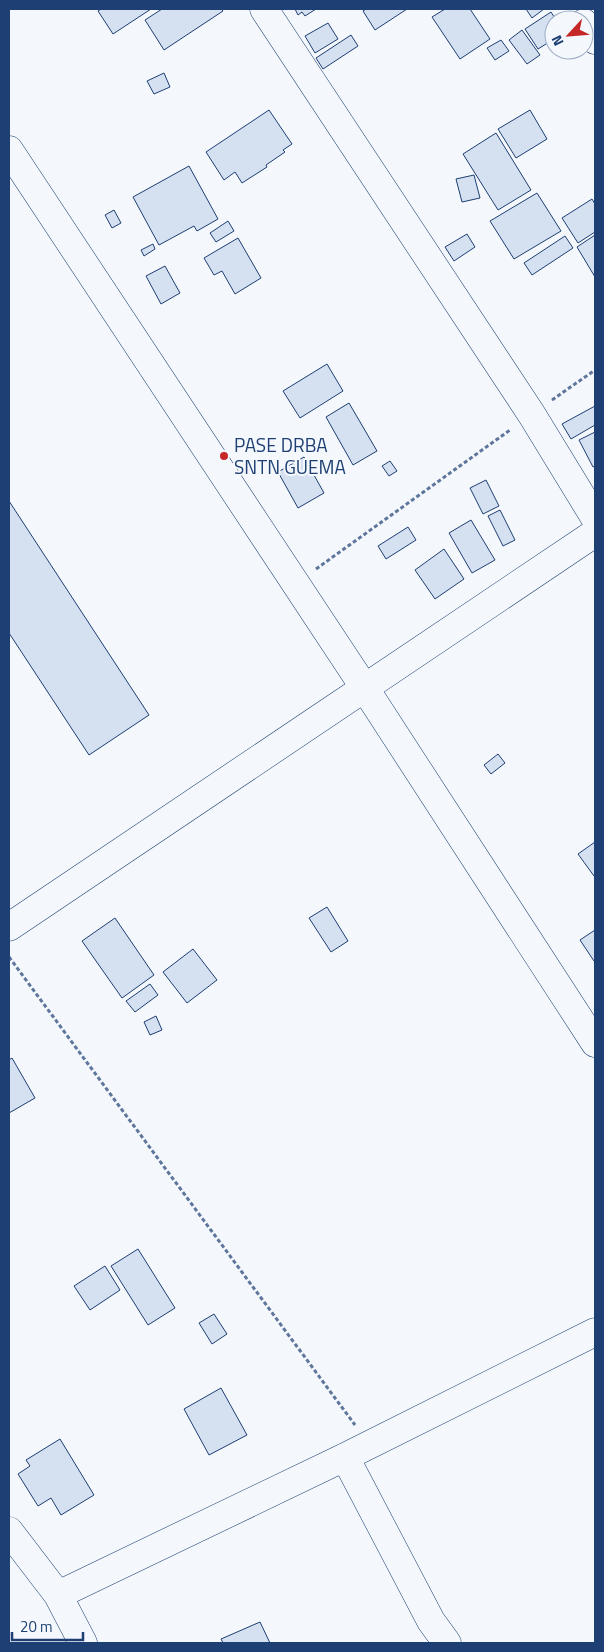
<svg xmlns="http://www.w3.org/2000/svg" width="604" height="1652" viewBox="0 0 604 1652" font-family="'Titillium Web',sans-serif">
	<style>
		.building { fill: #d5e0f0; stroke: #1d3f73 }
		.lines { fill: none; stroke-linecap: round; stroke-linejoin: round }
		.minor-casing { stroke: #1d3f73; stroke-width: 29 }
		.path { stroke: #5e769c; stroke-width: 3; stroke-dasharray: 4 2.5; stroke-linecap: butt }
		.minor { stroke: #f4f7fb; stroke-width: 28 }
		.poi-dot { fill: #c62828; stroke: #f4f7fb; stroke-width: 2 }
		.labels { text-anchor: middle; stroke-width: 4; stroke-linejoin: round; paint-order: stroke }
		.poi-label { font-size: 19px; fill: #1d3f73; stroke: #f4f7fb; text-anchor: start }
	</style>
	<rect width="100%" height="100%" fill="#f4f7fb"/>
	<path class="building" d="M101,9H151L113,34L98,11Z
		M162,9H221L223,11L164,50L145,20Z
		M295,9H316L305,16L302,12L298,15Z
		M366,9H407L375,30L363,11Z
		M445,9H470L490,39L460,59L432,17Z
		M526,9H544L532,18Z
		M551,12L556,20H554V39L538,49L525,29Z
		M328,23L338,39L315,53L305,36Z
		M522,30L540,55L527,64L509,40Z
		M351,35L358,46L323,69L316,58Z
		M501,40L509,51L495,60L487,48Z
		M164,73L170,87L154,94L147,81Z
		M269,110L292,144L283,150L285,152L266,165L267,167L242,183L235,172L224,180L206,152Z
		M530,110L547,139L516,158L498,129Z
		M496,133L531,190L498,210L463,154Z
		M189,166L218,219L197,231L194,226L159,245L133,197Z
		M474,175L480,198L462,202L456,179Z
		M537,193L561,231L514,259L490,221Z
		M592,199L595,204V232L578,243L562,218Z
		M114,210L121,223L112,228L105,215Z
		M228,221L234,231L216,242L210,233Z
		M467,234L475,247L454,261L445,247Z
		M595,235V277L577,247Z
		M565,236L573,248L532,275L524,263Z
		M238,238L261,278L235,294L222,271L214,275L204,258Z
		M153,244L155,249L144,256L141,250Z
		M165,266L180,293L161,304L146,276Z
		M327,364L343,391L300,418L283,391Z
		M349,403L377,451L353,465L326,417Z
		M595,406V425L571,439L562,424Z
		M595,432V466L593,467L579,440Z
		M304,457L324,493L298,508L278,472Z
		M390,461L397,471L389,476L382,466Z
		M486,480L499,506L483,514L470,488Z
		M9,501L149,715L89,755L9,633Z
		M500,510L515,540L503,546L488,516Z
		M471,520L495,560L472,573L449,533Z
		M408,527L416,540L386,559L378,546Z
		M444,549L464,579L435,599L415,570Z
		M498,754L505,763L491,774L484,765Z
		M595,842V875L594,876L578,854Z
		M327,907L348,941L331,952L309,918Z
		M115,918L154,975L122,998L82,941Z
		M595,930V961H594L580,940Z
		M193,949L217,980L187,1003L163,972Z
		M150,984L158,995L135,1012L126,1001Z
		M156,1016L162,1030L150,1035L144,1022Z
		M12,1058L35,1098L9,1113V1060Z
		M138,1249L175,1308L148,1325L111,1266Z
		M105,1266L120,1290L90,1310L74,1286Z
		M214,1314L227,1334L212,1344L199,1323Z
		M221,1388L247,1435L209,1455L184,1409Z
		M60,1439L94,1495L61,1515L51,1498L38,1506L18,1474L30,1466L26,1460Z
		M260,1622L270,1643H223L221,1639Z"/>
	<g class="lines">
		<defs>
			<path id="minor" d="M264,9L532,415L595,518
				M584,23L595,40
				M9,150L364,687L595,1043
				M9,927L595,533
				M345,1457L431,1621L447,1643
				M9,1531L58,1595L83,1643
				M58,1595L345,1457L595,1332"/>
		</defs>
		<use href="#minor" class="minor-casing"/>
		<path class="path" d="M552,400L595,370
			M316,569L510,430
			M9,957L355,1425"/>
		<use href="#minor" class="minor"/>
	</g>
	<circle class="poi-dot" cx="224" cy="456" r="5"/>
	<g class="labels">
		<g class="poi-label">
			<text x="234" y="452">PASE DRBA<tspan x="234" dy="22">SNTN GUEMA</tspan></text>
		</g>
	</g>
	<rect width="604" height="1652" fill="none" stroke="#1d3f73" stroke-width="20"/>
	<g transform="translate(569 35) rotate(244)"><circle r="24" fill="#f4f7fb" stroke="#9eadc5"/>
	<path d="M0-4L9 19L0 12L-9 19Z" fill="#c62828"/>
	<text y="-8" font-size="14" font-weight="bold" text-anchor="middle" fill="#1d3f73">N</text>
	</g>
	<path d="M12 1632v8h71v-8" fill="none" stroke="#1d3f73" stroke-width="2.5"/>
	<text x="20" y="1632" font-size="15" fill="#1d3f73" stroke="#f4f7fb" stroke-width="4" paint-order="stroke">20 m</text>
</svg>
